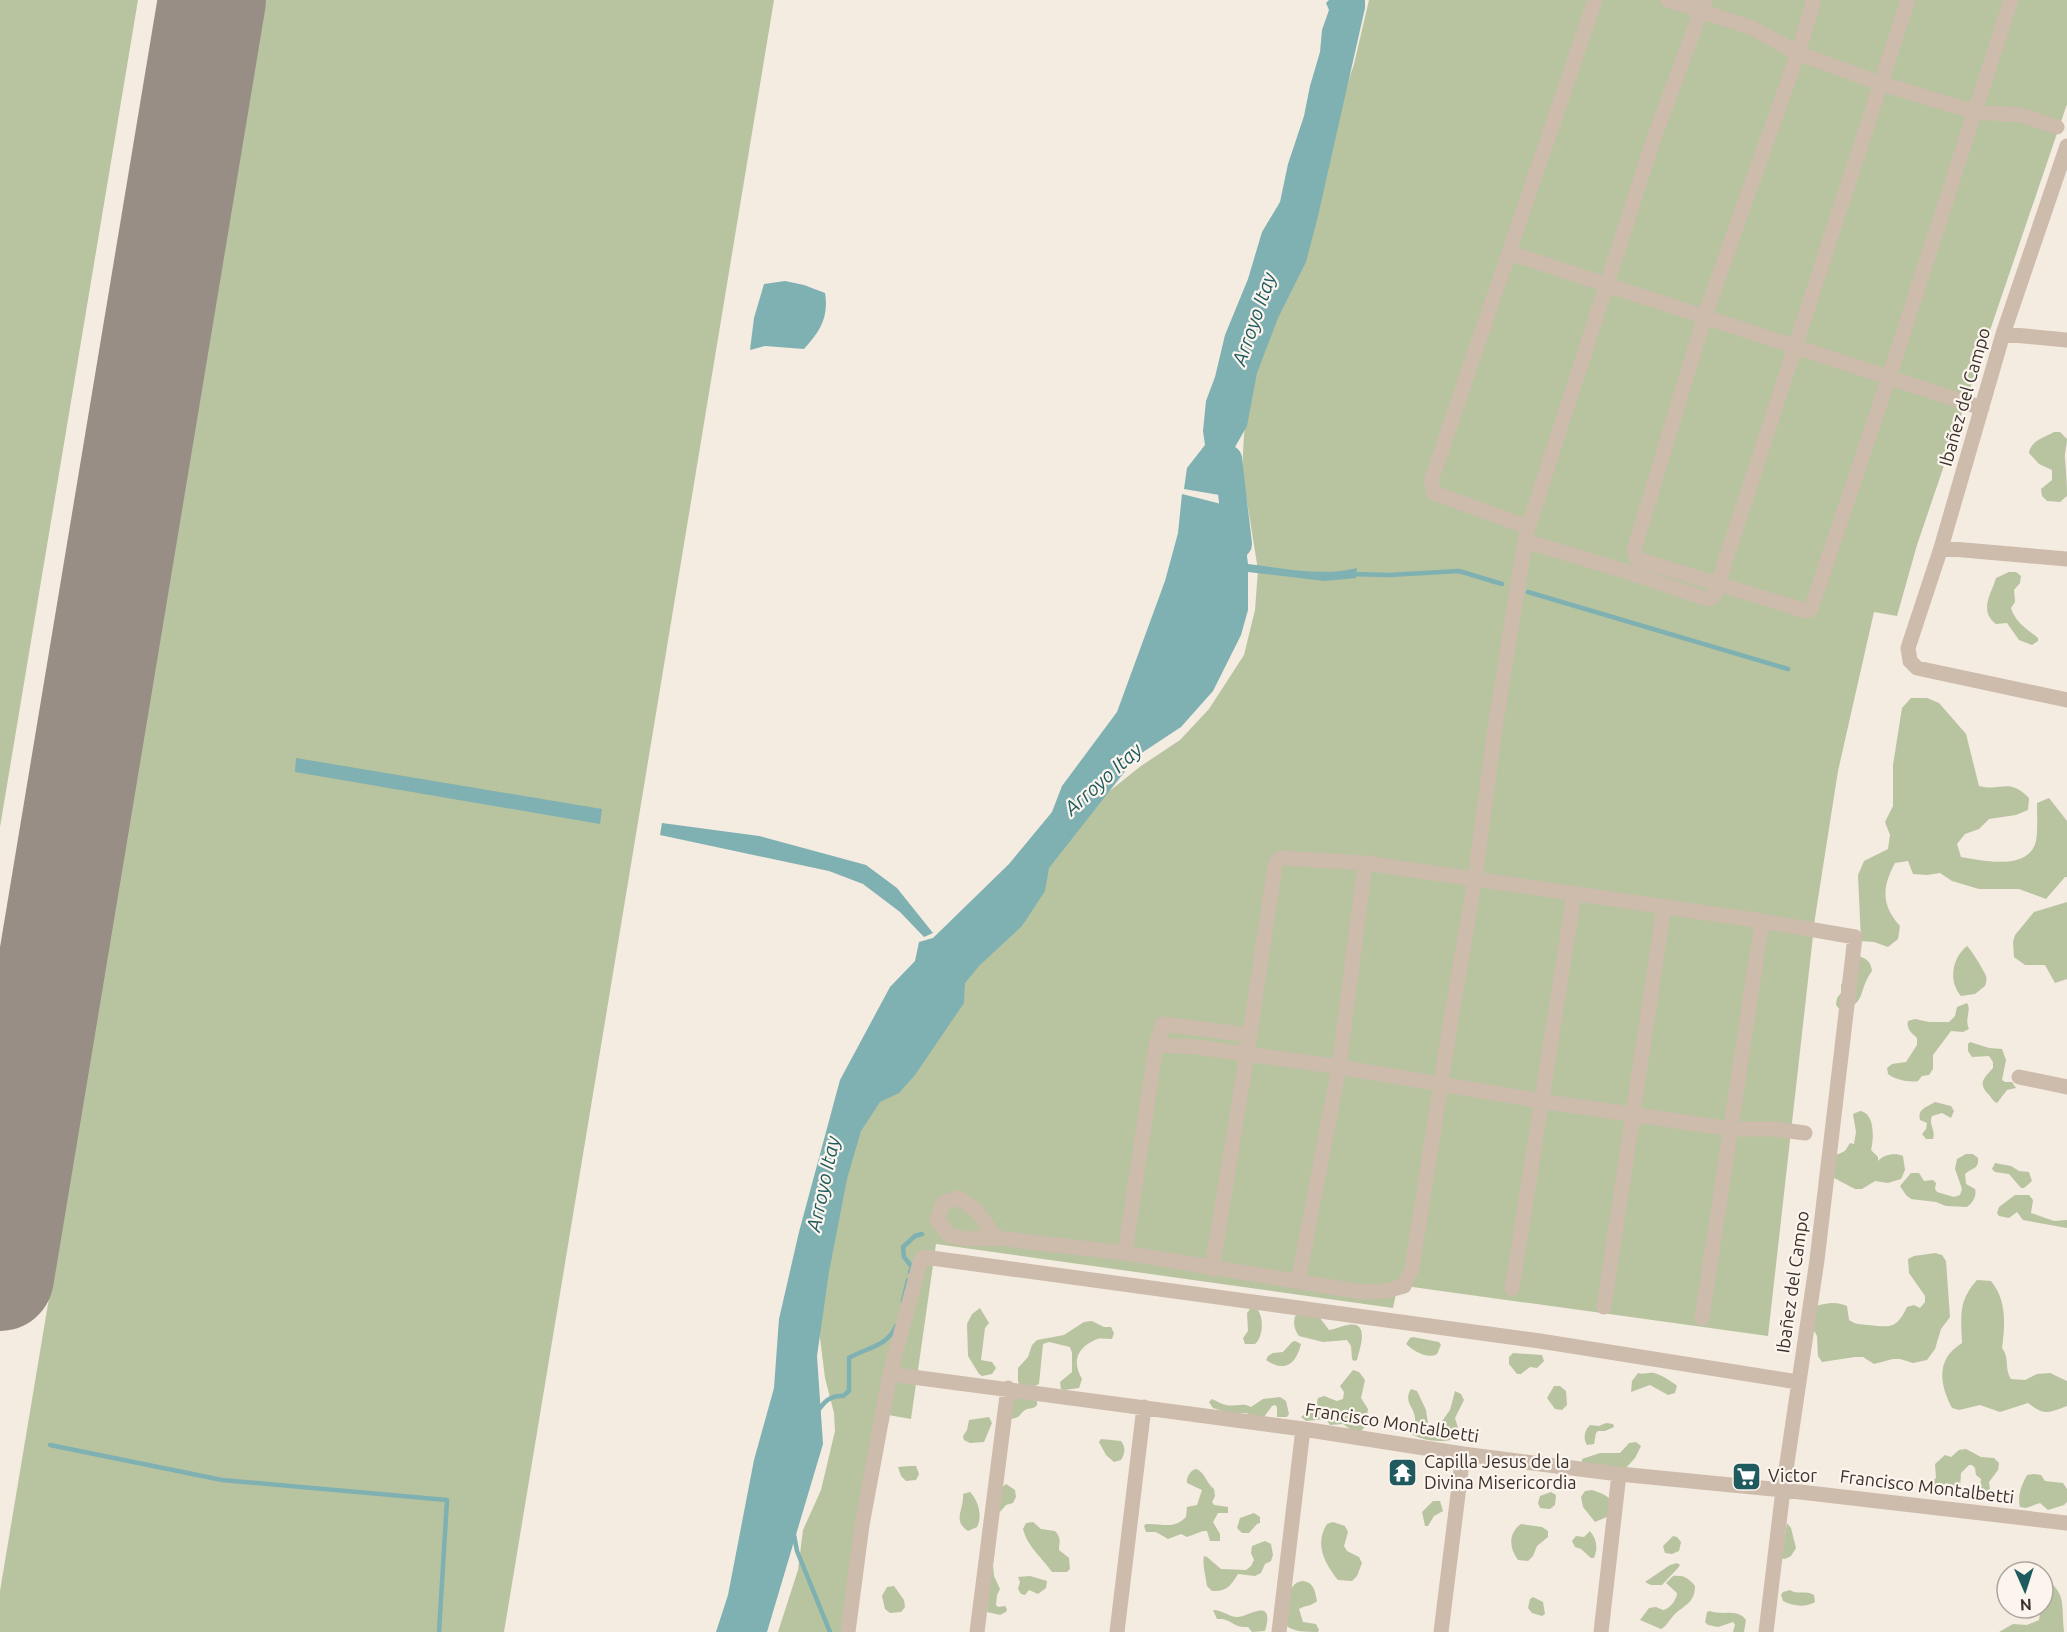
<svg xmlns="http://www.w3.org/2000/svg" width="2067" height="1632" viewBox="0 0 2067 1632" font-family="Ubuntu,sans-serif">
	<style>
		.green { fill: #b8c4a0 }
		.water { fill: #7fb0b2 }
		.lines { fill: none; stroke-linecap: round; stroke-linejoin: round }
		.stream { stroke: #7fb0b2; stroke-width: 4.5 }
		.river { stroke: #7fb0b2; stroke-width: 28 }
		.runway { stroke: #988e86; stroke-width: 108 }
		.street { stroke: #cdbbac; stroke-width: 15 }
		.labels { text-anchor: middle; stroke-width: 4.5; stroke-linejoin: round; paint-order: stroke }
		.street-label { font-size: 18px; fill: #3b302b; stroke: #fbf5ee }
		.poi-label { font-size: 18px; fill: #3b302b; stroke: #fbf5ee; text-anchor: start }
		.water-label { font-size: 20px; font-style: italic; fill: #1f5a5e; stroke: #fbf5ee }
	</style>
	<rect width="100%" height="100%" fill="#f4ebe1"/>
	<path class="green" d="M0,0H138L0,827Z
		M266,0H774L504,1632H0V1591Z
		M1369,0H2067V104L1917,545L1897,616L1874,612L1838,771L1815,918L1768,1336L1398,1285L1393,1308L936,1244L911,1419L877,1413L851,1632H778L798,1570L803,1530L821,1490L835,1431L834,1413L825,1378L820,1338V1300L852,1117L1102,797L1141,766L1180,740L1209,709L1244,655L1255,610L1258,570L1242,470L1244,435L1249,395L1260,348L1354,64Z
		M2054,432H2060L2067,439C2067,446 2064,453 2065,459C2066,471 2067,483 2067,496L2060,502L2047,501L2042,496L2041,489L2052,480V470L2039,464L2029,453C2031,440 2044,438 2054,432Z
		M2009,572H2016L2021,576L2020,583L2014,590L2015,602L2011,608C2015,622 2027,629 2038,638V641L2032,645L2019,640L2007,623L1996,624C1978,610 1992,593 1996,578Z
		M1911,698H1927L1939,703L1966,734L1979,786C2003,792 2008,777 2029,798L2028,810L2016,815L1989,819L1979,829L1965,834L1957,844L1961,857C1983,861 2029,871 2036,841C2038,829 2037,815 2037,803L2049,798L2067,821V877H2065L2046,899L2019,889H1979L1952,881L1940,873L1927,875L1913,874L1908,861L1895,863C1882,887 1881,905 1900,926L1898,939L1888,947L1874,942L1861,941L1858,875L1864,861L1888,849L1890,835L1885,822L1893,806V765L1902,708Z
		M2067,902V979L2055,983L2045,965H2025L2014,957L2013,942L2015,935L2034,912Z
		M1967,946C1970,948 1985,972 1986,976C1987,981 1986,982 1985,986L1975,994L1961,996C1948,981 1952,958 1967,946Z
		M1859,956C1867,959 1871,962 1872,971C1857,991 1868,1004 1840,1010L1836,1005L1837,998L1841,993V985Z
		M1967,1003C1972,1011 1964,1018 1969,1029L1963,1032L1951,1031L1933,1055V1069L1929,1075L1922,1076L1918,1081C1909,1083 1894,1079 1888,1074L1887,1068L1892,1064L1906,1062L1917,1045V1038C1912,1034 1906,1028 1908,1021L1915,1019L1929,1022H1949L1955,1016L1957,1007Z
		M1970,1042L1989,1048L2002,1049L2006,1060L2002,1080L2005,1082H2012L2016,1088L2007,1090L1997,1103C1994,1102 1992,1099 1990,1096C1978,1084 1982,1080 1993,1068V1062L1989,1056L1972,1057L1968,1051V1044Z
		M1935,1102L1951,1106L1954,1111L1951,1118L1942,1113L1932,1116C1928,1124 1936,1130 1933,1139H1926L1922,1134L1926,1129L1927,1123L1920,1120C1917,1109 1927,1107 1935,1102Z
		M1860,1111C1875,1113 1874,1138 1871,1150L1878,1157V1161C1883,1155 1895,1152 1903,1156L1905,1170L1901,1179L1888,1183L1875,1181L1862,1189H1855L1834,1178V1156L1845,1151L1850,1143L1854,1144L1856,1132L1853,1114Z
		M1966,1154H1973L1978,1158C1979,1170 1972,1167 1965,1174L1966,1184L1975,1189C1977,1196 1973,1202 1967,1207L1946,1206L1936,1202L1911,1199L1906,1195L1900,1186L1911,1173H1919L1924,1181L1933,1180L1936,1183L1935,1189L1937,1192L1954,1197L1960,1195L1962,1189L1955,1169L1957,1159Z
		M1995,1163L2011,1166L2019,1171L2029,1172L2032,1181L2024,1188H2021L2009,1174L1995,1172L1992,1169Z
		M2015,1195H2029L2033,1200L2031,1213L2054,1221L2067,1220V1228L2023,1220L2017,1212L2009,1218L1999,1216L1997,1213L1999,1207Z
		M1935,1253L1942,1255L1946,1261L1950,1317L1941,1329L1935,1349L1927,1360L1913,1363L1900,1359H1893L1874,1364L1863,1357H1855L1822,1362L1818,1356L1817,1336L1810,1324L1816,1306C1827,1303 1836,1301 1847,1306L1849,1320C1856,1325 1860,1324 1868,1325C1890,1327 1896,1330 1907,1307L1914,1305L1920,1308L1925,1302V1296L1909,1273L1908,1259L1914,1256Z
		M1977,1280L1991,1281C2007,1300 2005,1325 2002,1348C2010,1358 2004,1369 2011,1379L2025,1380L2037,1374L2050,1373L2067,1381V1406C2048,1413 2045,1416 2028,1403L2000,1412L1980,1405L1959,1410L1952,1408C1939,1383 1936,1359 1962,1343C1961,1316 1958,1301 1977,1280Z
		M980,1308L989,1323L985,1328L981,1360L992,1362L996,1368L992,1374L982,1376L979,1374L968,1356L967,1324L972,1314Z
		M1251,1308L1258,1310C1264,1319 1263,1337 1255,1344H1245L1243,1338L1248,1331L1247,1313Z
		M1297,1313L1317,1314L1329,1330C1336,1329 1341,1326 1348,1325C1371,1321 1359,1350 1357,1360L1354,1361L1352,1359L1351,1346L1347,1340L1323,1342L1299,1336C1294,1330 1292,1320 1297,1313Z
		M1092,1321L1104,1327H1111L1114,1333L1112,1339C1107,1339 1101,1338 1097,1339C1078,1347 1071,1360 1082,1379L1079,1388L1064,1390L1061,1389L1060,1382L1072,1372V1353L1070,1347L1049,1342L1043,1344L1039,1384L1033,1387L1020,1388L1018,1381V1368L1028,1357L1032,1345L1037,1340L1064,1335L1084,1322Z
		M1413,1337L1439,1342L1441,1345C1440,1346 1438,1353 1437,1354C1428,1360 1412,1350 1406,1344L1410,1338Z
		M1295,1341L1301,1344C1296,1364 1285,1373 1266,1360L1268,1356L1273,1353L1283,1352L1292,1342Z
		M1513,1353L1542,1355L1544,1361L1537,1368L1530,1367L1521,1374H1517L1509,1364V1357Z
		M1353,1370L1359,1372L1365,1380L1361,1398L1368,1409L1365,1427L1360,1432H1354L1343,1424L1330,1425L1326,1419L1306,1421L1301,1417C1309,1410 1316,1409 1318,1398L1324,1396L1337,1401L1343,1399L1344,1392L1340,1386Z
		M1638,1373C1644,1375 1648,1372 1654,1373C1660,1374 1673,1382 1677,1386L1675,1393L1668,1395L1650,1385L1631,1392L1632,1381Z
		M1554,1386H1560L1566,1391L1567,1405L1562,1410L1555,1409L1547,1398Z
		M1411,1389L1417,1391L1426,1410L1429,1430L1435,1431L1450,1410L1455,1391L1461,1394L1464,1400L1455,1418L1459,1431L1458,1437C1448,1444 1421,1441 1412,1434C1413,1429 1416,1423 1415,1418C1414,1406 1403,1402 1411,1389Z
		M1008,1394L1037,1401V1405C1033,1410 1030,1407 1025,1410C1019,1414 1022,1417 1011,1419Z
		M1280,1397L1286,1401L1289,1414L1287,1417H1277V1407L1275,1405L1272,1406L1264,1417L1251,1418L1247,1413H1229L1213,1408L1209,1402L1212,1399C1217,1401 1221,1404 1226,1405C1235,1407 1243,1402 1251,1407L1263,1399Z
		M989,1417L992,1423L984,1442L970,1443L964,1440L963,1436L967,1430L969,1420Z
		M1606,1423L1613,1424L1614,1427L1605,1431H1598L1596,1433L1594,1444L1587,1445C1583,1439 1584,1431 1590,1425L1599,1426Z
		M1101,1439L1121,1441C1126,1447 1125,1454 1121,1460L1114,1462L1106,1455L1099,1442Z
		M1636,1442L1641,1446L1635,1458L1624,1470L1582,1465V1459L1600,1453H1620L1629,1443Z
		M1966,1449L1981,1457L1994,1458L1999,1463L1998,1470L1989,1482L1991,1499L1984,1500L1979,1495L1981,1479L1976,1475L1975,1468L1972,1465H1969L1961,1473L1960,1488L1957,1494L1950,1495L1949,1485L1946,1483L1936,1492H1928V1485L1936,1478L1935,1464L1945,1455L1951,1457L1959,1450Z
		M909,1466H916L919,1474L916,1480L906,1481L901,1476L898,1467Z
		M1196,1469C1205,1472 1206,1483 1214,1489L1215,1496L1212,1502L1214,1505L1228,1507V1513H1218L1213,1522L1220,1534V1541H1210L1207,1531H1203L1187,1537L1181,1534L1168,1539L1156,1532H1146L1144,1526L1146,1524C1162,1523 1173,1530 1186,1517L1187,1507L1197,1505L1202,1490L1187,1483C1186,1477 1191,1470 1196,1469Z
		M2034,1474L2041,1475L2045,1481L2063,1483L2067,1489V1502L2064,1505L2048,1510L2040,1503L2026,1508L2020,1507C2017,1496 2022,1484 2027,1475Z
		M1006,1484L1015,1490L1016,1497L1013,1503L1006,1505L999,1513L1001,1488Z
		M1592,1490L1603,1494L1609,1498V1516L1595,1522L1583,1507L1581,1497L1585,1491Z
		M970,1492C978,1500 983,1516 977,1527L968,1531C952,1520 964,1511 963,1494Z
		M1551,1492L1556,1495L1555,1505L1550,1509L1540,1508L1538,1503L1540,1496Z
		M1433,1501H1440L1443,1511L1434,1516L1428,1526H1425L1422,1512Z
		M1254,1513L1260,1517V1523L1257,1524L1249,1533H1242L1237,1528L1240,1518Z
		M1033,1522L1041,1529L1055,1531C1062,1539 1059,1541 1059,1550L1069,1558L1070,1569L1067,1572H1052C1042,1557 1028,1548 1023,1529L1026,1523Z
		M1333,1522L1345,1526L1348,1532L1344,1546L1347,1551L1359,1557L1362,1563L1357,1576L1352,1581L1338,1580C1325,1564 1314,1544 1327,1524Z
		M1787,1523L1791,1528L1796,1548L1791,1556L1785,1559L1781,1558Z
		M1521,1524L1542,1527L1548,1531V1537L1537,1546L1533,1556L1528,1561L1518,1560C1509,1548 1508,1533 1521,1524Z
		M995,1528L997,1531L993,1565L994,1576L1000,1589L997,1595L996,1605L998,1607L1005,1606L1007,1609L1006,1612L1000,1615L987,1612Z
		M1590,1531C1597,1540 1598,1548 1594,1558H1591L1581,1549L1575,1547L1572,1541L1576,1536L1584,1537Z
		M1673,1536L1677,1537L1681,1542L1679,1551L1672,1554L1665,1553L1663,1546Z
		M1265,1541L1271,1544L1273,1555L1271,1561L1265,1564L1261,1573L1255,1576L1238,1574C1231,1585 1227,1592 1212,1591L1207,1586C1206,1578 1202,1563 1204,1556L1207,1557L1221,1569L1246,1570L1251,1566L1254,1560L1251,1553L1252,1546Z
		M1677,1563L1680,1565L1678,1568L1662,1585H1651L1645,1582L1670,1565Z
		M1030,1576L1047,1581L1046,1588L1038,1594L1029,1590L1025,1595L1021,1594L1018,1589L1020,1582L1018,1577Z
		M1673,1576C1683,1575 1689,1578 1695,1586C1695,1603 1684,1605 1674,1615C1669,1620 1667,1626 1661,1629L1640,1620L1649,1608L1656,1607L1663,1610C1670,1609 1677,1599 1677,1593L1666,1583Z
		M2043,1576C2067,1595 2061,1600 2064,1632H1999L2013,1624L2027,1625L2039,1620L2040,1614L2034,1610L2019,1612L2016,1608H2043Z
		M1302,1581C1314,1582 1315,1591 1317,1601C1312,1606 1306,1605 1299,1609L1303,1622L1316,1624L1319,1630L1318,1632C1304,1632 1292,1632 1283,1623C1286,1610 1286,1583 1302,1581Z
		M894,1586L904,1600L905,1607L901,1612L890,1613L885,1609L882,1596L887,1587Z
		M1790,1590C1797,1595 1806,1590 1814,1595L1815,1602C1805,1608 1793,1606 1783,1601L1781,1595L1783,1592Z
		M1533,1597L1543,1602L1545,1614L1542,1616L1532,1613L1528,1608L1530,1599Z
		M1213,1610C1222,1610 1228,1616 1236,1617C1246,1619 1276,1594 1265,1631L1252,1632L1248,1627C1232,1628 1232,1618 1217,1619Z
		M1710,1611C1723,1616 1737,1608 1746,1620L1744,1632H1733L1735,1625L1733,1622L1718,1627L1708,1625L1705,1622L1707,1612Z"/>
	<path class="water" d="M1329,0H1365V8L1318,216L1306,262L1278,318L1257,373L1247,426L1235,447L1237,498L1184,489L1187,468L1205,445L1203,431L1206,401L1215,377L1225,335L1248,279L1262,232L1280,202L1288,164L1304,116L1310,86L1320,52L1322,30L1329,10L1326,3Z
		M785,281L804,285L825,293C829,317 820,332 804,349L765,346L750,350L754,318L764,284Z
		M1182,494L1241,509L1248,564C1283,568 1323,577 1357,568L1356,578L1324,581L1248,572V610L1241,635L1213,691L1181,727L1137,756L1049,868L1045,891L1022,926L979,966L965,983L964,1003L915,1075L899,1093L880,1102L861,1131L847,1179L829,1272L817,1356L823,1444L767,1632H716L728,1595L754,1460L774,1388L779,1319L799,1232L840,1080L890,987L915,961L919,942L933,938L1009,864L1052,812L1062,786L1117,712L1165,581L1178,533Z
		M296,758L602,809L600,824L295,772Z
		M662,823L759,836L866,865L897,888L933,933L924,937L900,912L863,884L829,871L660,835Z"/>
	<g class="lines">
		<path class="stream" d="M1351,574L1389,575L1459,571L1502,584
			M1528,592L1788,669
			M910,1272L912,1267L904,1257L903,1247L915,1236L922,1234
			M903,1301L908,1280
			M817,1412C824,1402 830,1395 843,1396L849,1391V1358C866,1348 888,1346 896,1326
			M50,1445L222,1480L447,1500L439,1632
			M794,1535L797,1551L830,1632"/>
		<path class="river" d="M1228,459L1238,544"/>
		<path class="runway" d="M0,1277L212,0"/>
		<path class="street" d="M1668,0L1752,28L1798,53L1879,83L1975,112L2021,115L2057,127
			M1814,0L1798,53L1705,315L1634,550L1637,559L1806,611L1811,609L1889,377L2011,0
			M2067,146L2003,334L1941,548L1908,648L1910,661L1917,668L2067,700
			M1510,253L1982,408
			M2003,334L2067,340
			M1528,527L1434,493L1431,481L1595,0
			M1525,541L1625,571L1707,599L1714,596L1908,0
			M1941,548L2067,559
			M1156,1045L1163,1024L1250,1035
			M2019,1077L2067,1087
			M996,1238L976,1210L959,1198L943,1203L937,1220L949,1235L966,1239L996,1238L1125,1253L1362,1292L1386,1291L1404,1286L1412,1268L1450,1025L1475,879L1495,728L1526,534L1655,135L1705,0
			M1125,1253L1156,1045L1197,1047L1339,1067L1541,1101L1731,1129H1775L1805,1133
			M1212,1269L1247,1054L1275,865L1278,860L1283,858L1365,863L1762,921L1855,937L1817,1260L1783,1490L1766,1632
			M1298,1282L1339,1067L1365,863
			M1512,1289L1574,895
			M1604,1307L1664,907
			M1702,1318L1762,921
			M890,1374L1303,1429L1463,1454L1619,1474L1783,1490L2067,1523
			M848,1632L862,1525L890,1374L920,1262L924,1257L1540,1341L1798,1382
			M977,1632L1008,1388
			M1117,1632L1144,1407
			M1279,1632L1303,1429
			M1441,1632L1463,1454
			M1601,1632L1619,1474"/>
	</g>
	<defs>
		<symbol id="temple-square" viewBox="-11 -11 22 22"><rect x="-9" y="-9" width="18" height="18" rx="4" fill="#1f5a5e" stroke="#fbf5ee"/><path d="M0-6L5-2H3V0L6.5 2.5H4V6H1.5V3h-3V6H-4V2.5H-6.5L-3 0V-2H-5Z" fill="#fff"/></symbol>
		<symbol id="supermarket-square" viewBox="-11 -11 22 22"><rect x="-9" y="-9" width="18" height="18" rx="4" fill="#1f5a5e" stroke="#fbf5ee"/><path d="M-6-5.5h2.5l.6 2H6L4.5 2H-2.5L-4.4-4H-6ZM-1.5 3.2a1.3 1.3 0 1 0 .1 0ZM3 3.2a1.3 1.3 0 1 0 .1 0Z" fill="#fff"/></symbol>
	</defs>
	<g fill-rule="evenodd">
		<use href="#temple-square" x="1386" y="1456" width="33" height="33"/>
		<use href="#supermarket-square" x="1730" y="1460" width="33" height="33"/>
	</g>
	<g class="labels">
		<g class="street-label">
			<text transform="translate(1965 397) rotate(-74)" y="6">Ibañez del Campo</text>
			<text transform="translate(1793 1282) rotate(-82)" y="6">Ibañez del Campo</text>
			<text transform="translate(1392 1423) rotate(9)" y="6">Francisco Montalbetti</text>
			<text transform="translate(1927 1487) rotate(7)" y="6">Francisco Montalbetti</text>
		</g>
		<g class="poi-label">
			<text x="1424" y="1468">Capilla Jesus de la<tspan x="1424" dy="21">Divina Misericordia</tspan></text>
			<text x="1768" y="1482">Victor</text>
		</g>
		<g class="water-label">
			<text transform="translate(1254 319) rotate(-71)" y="7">Arroyo Itay</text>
			<text transform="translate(1103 779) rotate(-42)" y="7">Arroyo Itay</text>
			<text transform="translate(823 1184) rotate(-78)" y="7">Arroyo Itay</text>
		</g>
	</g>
	<g transform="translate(2025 1590) rotate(177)"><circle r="28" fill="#fbf5ee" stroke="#aea6a0" stroke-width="1.5"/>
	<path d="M0-4.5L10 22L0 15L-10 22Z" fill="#1f5a5e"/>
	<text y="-9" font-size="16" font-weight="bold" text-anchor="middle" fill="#3b302b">N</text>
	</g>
</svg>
